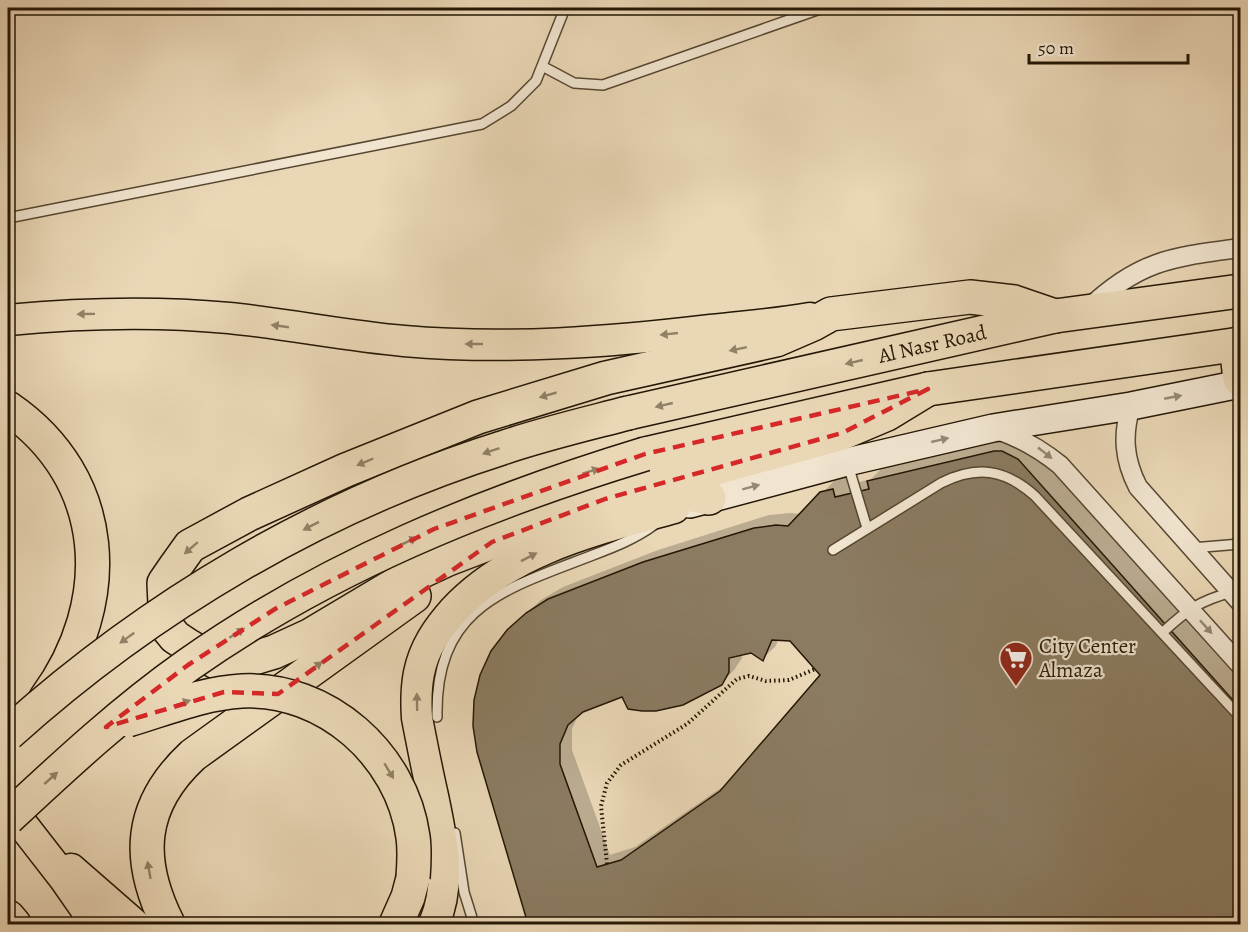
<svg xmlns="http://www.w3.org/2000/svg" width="1248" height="932" viewBox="0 0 1248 932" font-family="Alegreya,serif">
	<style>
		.shadow { fill: #0003; fill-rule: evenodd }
		.building { fill: #8b7b61; stroke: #241705; stroke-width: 1.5; fill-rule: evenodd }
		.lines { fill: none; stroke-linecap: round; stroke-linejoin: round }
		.lane-casing { stroke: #564731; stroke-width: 12 }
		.street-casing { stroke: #564731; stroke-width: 21 }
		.secondary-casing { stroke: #241705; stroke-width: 30 }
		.primary-casing { stroke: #241705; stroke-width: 33 }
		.highway-casing { stroke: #241705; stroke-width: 36 }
		.path { stroke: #241705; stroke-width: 4; stroke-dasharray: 1.5 3; stroke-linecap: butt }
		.lane { stroke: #f1e5d0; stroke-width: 9 }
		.street { stroke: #f1e5d0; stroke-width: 18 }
		.secondary { stroke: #f1e5d0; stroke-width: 27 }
		.primary { stroke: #ead7b6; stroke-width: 30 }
		.highway { stroke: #ead7b6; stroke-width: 33 }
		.highway-bridge-casing { stroke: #241705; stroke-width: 36; stroke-linecap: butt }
		.highway-bridge { stroke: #ead7b6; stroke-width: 33 }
		.oneway { fill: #918166 }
		.oneway2 { fill: #958875 }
		.marked { fill: none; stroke: #d62828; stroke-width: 4.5; stroke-dasharray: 12 8; stroke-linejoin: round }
		.labels { text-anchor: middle; stroke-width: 4.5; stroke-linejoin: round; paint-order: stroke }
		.street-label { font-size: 21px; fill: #241705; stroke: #f1e5d0 }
		.poi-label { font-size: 21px; fill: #241705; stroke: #f1e5d0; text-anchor: start }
	</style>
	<rect width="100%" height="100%" fill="#ead7b6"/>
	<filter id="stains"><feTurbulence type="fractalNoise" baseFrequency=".00333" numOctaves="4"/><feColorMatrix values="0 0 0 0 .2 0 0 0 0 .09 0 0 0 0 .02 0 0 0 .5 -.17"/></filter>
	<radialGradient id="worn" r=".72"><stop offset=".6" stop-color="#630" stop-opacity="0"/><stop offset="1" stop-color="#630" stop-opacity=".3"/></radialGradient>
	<path class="shadow" d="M1008,438L1031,447L1240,681V924H530L479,752L522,617L541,600L563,587L658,550L769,515L790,513L802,514L835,480L846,477L848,485L871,479L882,468ZM779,639H791L822,675L731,781L635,847L610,855L572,750V729L579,713L623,695L721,684L734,670L742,658V654L751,652L762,659L775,647Z"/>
	<path class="building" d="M994,451H1002L1018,459L1240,708V924H528L477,752L473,726L474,700L480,675L491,651L507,630L526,613L548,599L643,562L754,528L776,525L788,526L820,492L833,489L835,497L869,489L867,481ZM772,640L790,641L820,675L720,791L621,860L597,867L560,764V744L568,725L583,712L622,697L628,709L642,711H656L683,705L722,685L729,672V658L751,653L763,661Z"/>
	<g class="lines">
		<defs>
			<path id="lane" d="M542,66L574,83L603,85L823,8
				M8,218L482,124L511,106L536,81L565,8
				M848,465L867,528
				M1192,548L1240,544
				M833,550L941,483C977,465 1005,469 1035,496L1240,717
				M1163,632C1187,610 1199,601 1232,592
				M437,717C435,606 505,589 593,555C614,547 635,539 654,525
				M455,833L464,892L474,924"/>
			<path id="street" d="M1088,309C1139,260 1173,257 1240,248
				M1131,406C1122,435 1124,460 1138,487L1240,602
				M997,430C1022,438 1040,449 1060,465L1240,665"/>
			<path id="secondary" d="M690,504L847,462L993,428L1131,406L1240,384"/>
			<path id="primary" d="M8,320C81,313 155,311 229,318C288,324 346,336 404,341C507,350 610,342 711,330C745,326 777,324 810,318
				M8,806L64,878L96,924
				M71,869L134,924
				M434,924C452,882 442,839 433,796C427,770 422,744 417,718C416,703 416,688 419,673C424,648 437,629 454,610C511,549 596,530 674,508"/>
			<g id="highway">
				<path d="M1236,345L1240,379"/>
				<path d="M928,389L887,414L842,433L605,499L448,559L405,579L311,635L274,652L247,660L216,662L187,645L175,637L166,626L164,583L175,567L190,546L249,514L346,470L478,417L606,378L776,340L813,324L831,314L970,297L1014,302L1055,316"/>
				<path d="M8,408C110,478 116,602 46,698"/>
				<path id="s1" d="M628,413L1055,316L1240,291"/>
				<path d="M645,454L928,389L1240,344"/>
				<path d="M653,488L709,498"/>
				<path d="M8,917L14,924"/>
				<path d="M168,924C136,860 138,806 193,755L414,596"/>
				<path d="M396,924L408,897L413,878"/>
			</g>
		</defs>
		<use href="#lane" class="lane-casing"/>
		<use href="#street" class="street-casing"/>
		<use href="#secondary" class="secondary-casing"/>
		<use href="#primary" class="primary-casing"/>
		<use href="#highway" class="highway-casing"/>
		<path class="path" d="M607,864L601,806L607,783L621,765L687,724L737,679L749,676L766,681L789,680L815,669"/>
		<use href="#lane" class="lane"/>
		<use href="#street" class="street"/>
		<use href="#secondary" class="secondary"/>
		<use href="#primary" class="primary"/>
		<use href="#highway" class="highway"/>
		<defs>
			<path id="highway-bridge" d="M128,720C165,709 203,693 242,691C326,687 402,755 413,837C415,851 414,864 413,878
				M8,734C150,606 319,506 502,448C543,434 586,424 628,413
				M8,818C66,764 123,711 188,665C327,567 484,503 645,454"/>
		</defs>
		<use href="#highway-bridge" class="highway-bridge-casing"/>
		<use href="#highway-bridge" class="highway-bridge"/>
	</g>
	<defs><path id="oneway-solid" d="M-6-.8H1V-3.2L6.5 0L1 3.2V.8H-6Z" transform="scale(1.5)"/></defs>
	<g class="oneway">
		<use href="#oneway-solid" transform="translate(86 314) rotate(179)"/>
		<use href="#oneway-solid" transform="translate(280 326) rotate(-172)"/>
		<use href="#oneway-solid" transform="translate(669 334) rotate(174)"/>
		<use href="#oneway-solid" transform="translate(474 344) rotate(-180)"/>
		<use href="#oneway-solid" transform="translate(738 349) rotate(168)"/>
		<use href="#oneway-solid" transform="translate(854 362) rotate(167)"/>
		<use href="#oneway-solid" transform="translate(548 395) rotate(164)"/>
		<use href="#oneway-solid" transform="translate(664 405) rotate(167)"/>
		<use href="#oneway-solid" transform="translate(491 451) rotate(161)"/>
		<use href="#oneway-solid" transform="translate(365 462) rotate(157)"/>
		<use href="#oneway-solid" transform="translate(591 471) rotate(-17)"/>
		<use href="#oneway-solid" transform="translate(311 526) rotate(153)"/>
		<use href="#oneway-solid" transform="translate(409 541) rotate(-25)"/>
		<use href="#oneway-solid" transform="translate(191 548) rotate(139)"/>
		<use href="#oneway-solid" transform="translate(529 557) rotate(-27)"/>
		<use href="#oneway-solid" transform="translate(237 633) rotate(-32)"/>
		<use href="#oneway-solid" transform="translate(127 638) rotate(144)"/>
		<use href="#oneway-solid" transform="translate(315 667) rotate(-36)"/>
		<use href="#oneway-solid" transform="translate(417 702) rotate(-91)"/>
		<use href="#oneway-solid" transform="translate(182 703) rotate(-18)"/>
		<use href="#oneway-solid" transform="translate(389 771) rotate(59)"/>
		<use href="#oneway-solid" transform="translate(51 778) rotate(-42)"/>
		<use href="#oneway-solid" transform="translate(149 870) rotate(-100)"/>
	</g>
	<g class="oneway2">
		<use href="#oneway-solid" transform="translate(1173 397) rotate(-11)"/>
		<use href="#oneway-solid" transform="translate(940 440) rotate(-13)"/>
		<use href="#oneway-solid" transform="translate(1045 453) rotate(38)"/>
		<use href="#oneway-solid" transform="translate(751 487) rotate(-15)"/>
		<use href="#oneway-solid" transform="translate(1206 627) rotate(48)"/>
	</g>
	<path class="marked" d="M928,389L842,433L605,499L492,542L278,694L224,692L106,727L188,665L275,609L434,529L645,454Z"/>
	<defs>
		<symbol id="supermarket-pin" viewBox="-11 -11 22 30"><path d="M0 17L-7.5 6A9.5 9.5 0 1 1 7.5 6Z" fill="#8f2418" stroke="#f1e5d0"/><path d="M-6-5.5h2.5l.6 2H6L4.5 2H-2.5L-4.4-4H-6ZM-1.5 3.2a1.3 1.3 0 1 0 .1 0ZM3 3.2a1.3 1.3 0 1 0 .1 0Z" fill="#fff"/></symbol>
	</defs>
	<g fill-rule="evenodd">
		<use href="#supermarket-pin" x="997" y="639" width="38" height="52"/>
	</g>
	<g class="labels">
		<g class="street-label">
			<text dy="7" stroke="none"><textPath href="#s1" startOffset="312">Al Nasr Road</textPath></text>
		</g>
		<g class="poi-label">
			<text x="1039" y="653">City Center<tspan x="1039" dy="24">Almaza</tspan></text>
		</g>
	</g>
	<rect width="1248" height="932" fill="none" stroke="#ead7b6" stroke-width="30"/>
	<rect x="9" y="9" width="1230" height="914" fill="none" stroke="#241705" stroke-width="3"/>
	<rect x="15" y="15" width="1218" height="902" fill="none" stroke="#241705" stroke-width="1.5"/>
	<path d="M1029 54v9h159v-9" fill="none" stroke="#241705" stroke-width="3"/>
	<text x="1038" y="54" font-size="18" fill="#241705" stroke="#f1e5d0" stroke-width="4.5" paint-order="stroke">50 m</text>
	<rect width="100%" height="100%" filter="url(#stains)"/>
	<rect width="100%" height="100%" fill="url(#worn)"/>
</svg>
